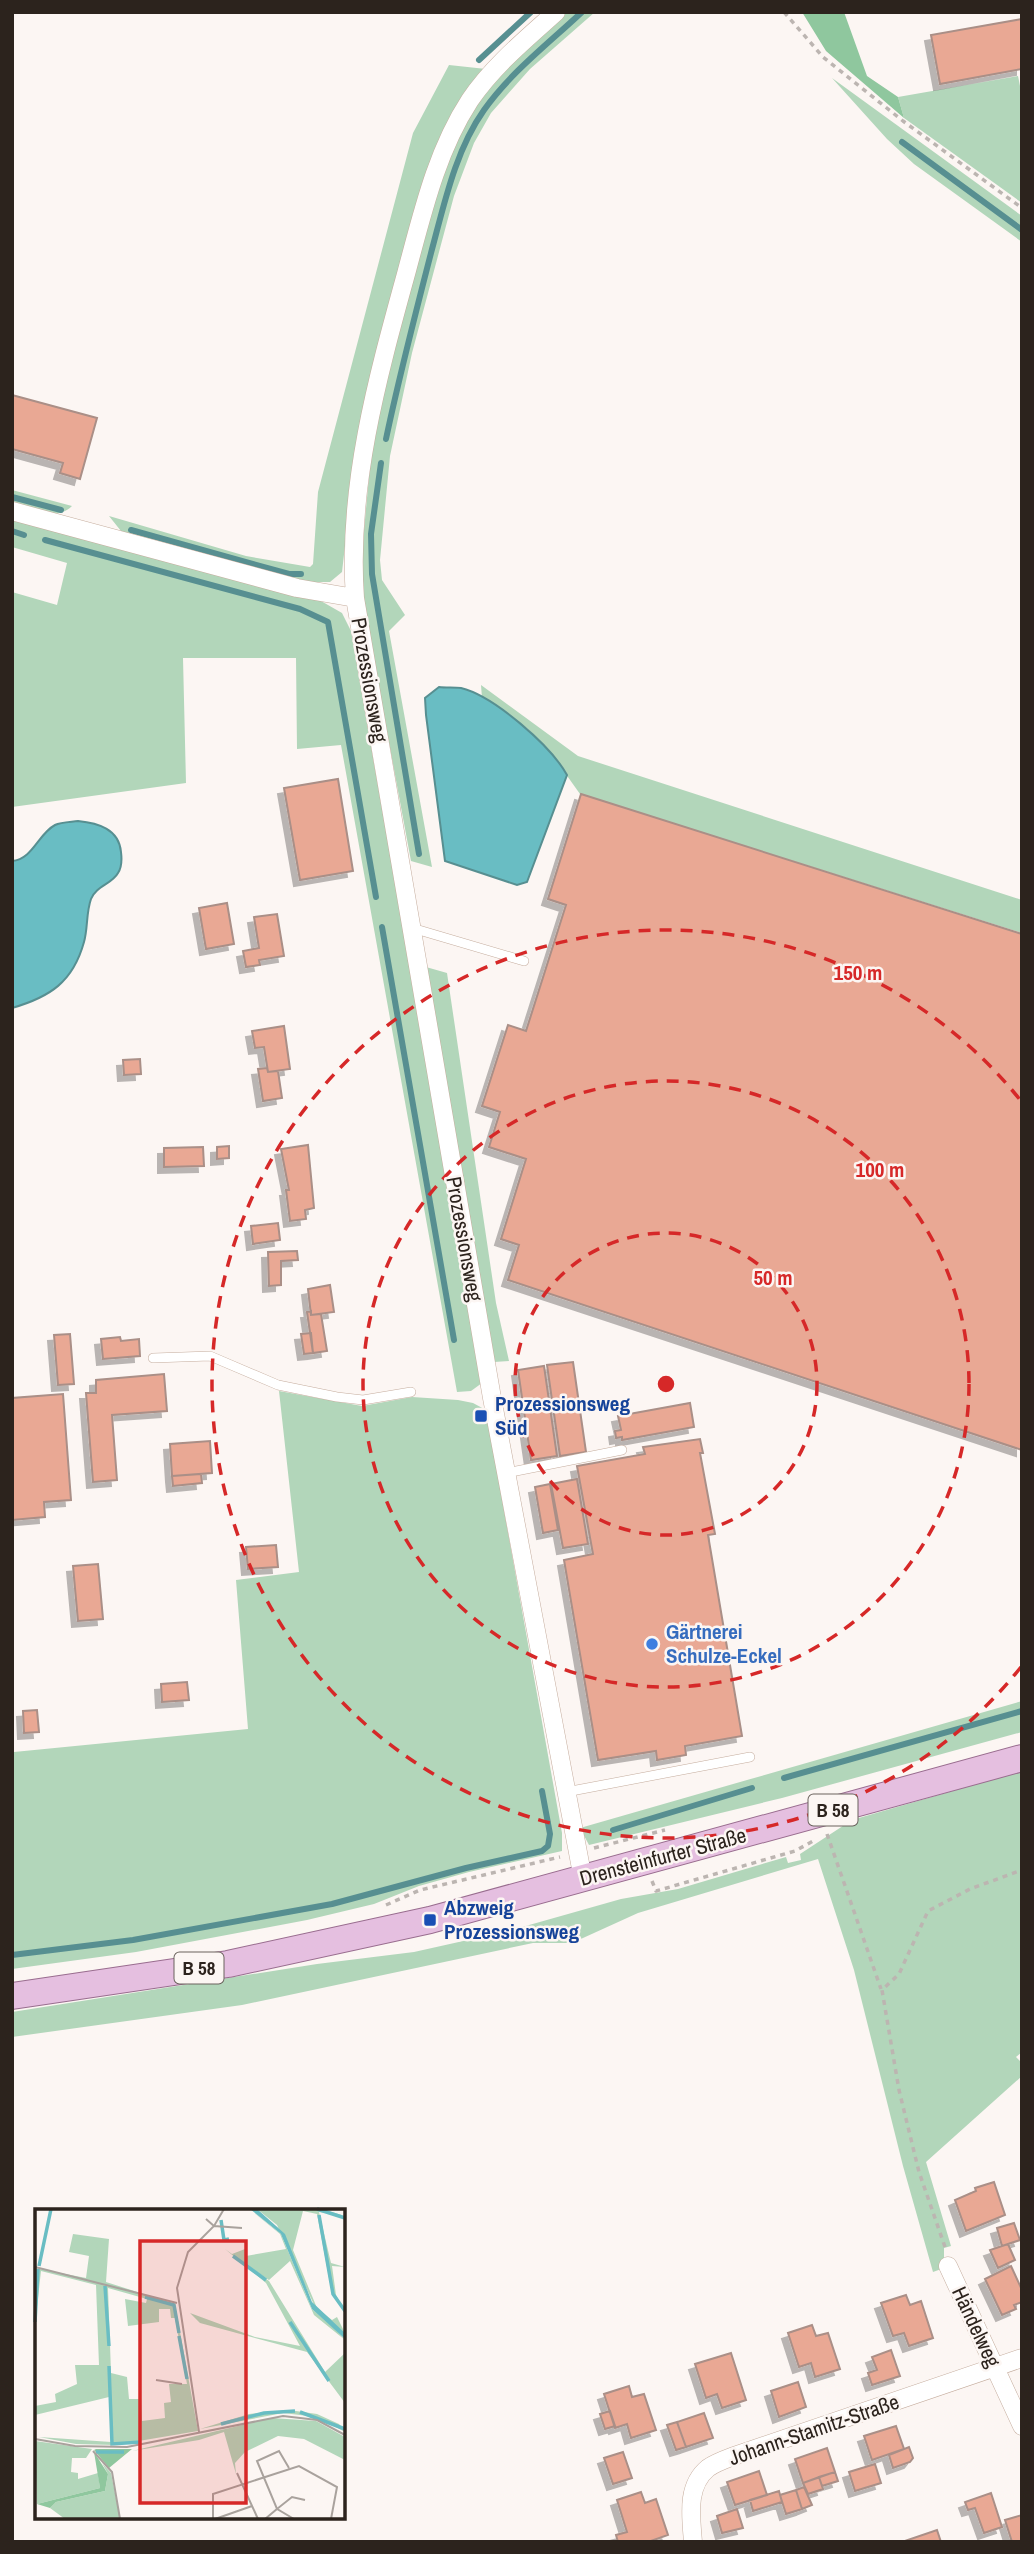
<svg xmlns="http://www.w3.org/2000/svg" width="1034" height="2554" viewBox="0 0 1034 2554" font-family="'Archivo Narrow',sans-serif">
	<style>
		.green { fill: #b2d6ba }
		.forest { fill: #8fc79e }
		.water { fill: #69bdc3; stroke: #578f91; stroke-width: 2 }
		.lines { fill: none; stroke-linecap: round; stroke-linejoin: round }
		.stream { stroke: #578f91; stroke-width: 6 }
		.building { fill: #e9a894; stroke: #aa8f87; stroke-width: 2; filter: url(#shadow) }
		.service-casing { stroke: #c5ad9e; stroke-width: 10 }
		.minor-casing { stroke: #c5ad9e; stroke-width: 19 }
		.primary-casing { stroke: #996d8f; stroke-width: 28 }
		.path { stroke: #bcb5b1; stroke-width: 3.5; stroke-dasharray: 5 5; stroke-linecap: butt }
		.service { stroke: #fff; stroke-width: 9 }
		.minor { stroke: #fff; stroke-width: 18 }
		.primary { stroke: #e5bfe0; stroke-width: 26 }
		.ring { fill: none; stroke: #d62828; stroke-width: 3.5; stroke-dasharray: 12 9 }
		.transit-dot { fill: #1a4fb4; stroke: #fcf6f3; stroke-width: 2.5 }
		.shop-dot { fill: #3f7fe0; stroke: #fcf6f3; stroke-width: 2.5 }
		.labels { text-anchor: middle; stroke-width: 5; stroke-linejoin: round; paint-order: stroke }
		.shield { fill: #fcf6f3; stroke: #6a625d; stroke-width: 2 }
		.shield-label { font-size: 19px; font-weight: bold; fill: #2c231d }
		.street-label { font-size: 21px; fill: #2c231d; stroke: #fcf6f3 }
		.transit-label { font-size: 21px; font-weight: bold; fill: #164399; stroke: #fcf6f3; text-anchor: start }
		.shop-label { font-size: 21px; font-weight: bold; fill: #366cbe; stroke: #fcf6f3; text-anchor: start }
		.inset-river { fill: none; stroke: #69bdc3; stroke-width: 3.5 }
		.inset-road { fill: none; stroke: #a9a29d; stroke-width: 2 }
		.view { fill: #d62828; fill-opacity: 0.15; stroke: #d62828; stroke-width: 3.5 }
		.inset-edge { fill: none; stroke: #2c231d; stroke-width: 3.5 }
		.centre { fill: #d62828; stroke: #fcf6f3; stroke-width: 3.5 }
		.ring-label { font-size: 21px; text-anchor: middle; font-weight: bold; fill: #d62828; stroke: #fcf6f3; stroke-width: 5; stroke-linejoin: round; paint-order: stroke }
	</style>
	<defs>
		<filter id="shadow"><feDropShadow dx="-6" dy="6" stdDeviation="0" flood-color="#0004"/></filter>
	</defs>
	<rect width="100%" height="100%" fill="#fcf6f3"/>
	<path class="green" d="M566,12H595L530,69L491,113L474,143L454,196L412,353L390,456L380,560L382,580L405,615L389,631L432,867L411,861L368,629L360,573L371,455L392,352L436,192L459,133L475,105L496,80L515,58Z
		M449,65L486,69L465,96L356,450L342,572L330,582H297L132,537L121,531L109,516L246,556L310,567L313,564L318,492L413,133Z
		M1018,76L1022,96V203L904,118L898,97Z
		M832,78L1022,216V242L914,164L887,139Z
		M12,490L72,506C56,522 31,510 12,505Z
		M12,518L321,601L342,613L351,631L482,1383L471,1391L457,1392L341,745L297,749L296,658H183L186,783L12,807V592L57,605L67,563L12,547Z
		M481,685L578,756L1022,900V933L580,794L548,749L528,729L482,698Z
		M426,967L447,973L496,1303L509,1361L494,1362Z
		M279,1391L362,1406L412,1397L458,1400L473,1403L486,1410L562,1833V1851L469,1872L419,1886L374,1904L307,1920L136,1952L12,1969V1718L14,1752L248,1729L236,1580L299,1572Z
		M1022,1701V1732L782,1798L589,1845L580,1828Z
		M1022,1771V2052L1016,2057L1022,2063V2076L926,2162L951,2246L944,2248V2268L933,2272L903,2166L854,1970L818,1859L638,1913L572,1943H533L242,2005L12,2037V2012L317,1964L414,1952L508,1931L621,1899L678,1889L786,1857L788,1863L801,1860L800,1854L852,1820Z"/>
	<path class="forest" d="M802,12H844L867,76L898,97L904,118L826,51Z"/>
	<path class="water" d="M439,687C446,688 454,687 461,688C494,696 551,746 567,775L527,882L517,885L445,861L426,715L425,698Z
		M78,821C98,823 119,829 121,852C122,860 122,867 118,873C112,884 96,886 91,899C86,913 88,928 84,942C73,982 50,997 12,1008V861C33,859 38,834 55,825C61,822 71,822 78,821Z"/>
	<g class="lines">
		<path class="stream" d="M479,60L531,12
			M902,142L1022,230
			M386,439C399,377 415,315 431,253C444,205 455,151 484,110C511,72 549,43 582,12
			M381,463L371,534L372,574L419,854
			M12,497L61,510
			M131,530L289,574H301
			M12,531L24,535
			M45,540L300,609L328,622L376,897
			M382,927L454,1340
			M784,1778L1022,1711
			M613,1830L752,1788
			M12,1955L133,1940L332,1904L466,1868L542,1851L548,1846L550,1834L542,1791"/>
	</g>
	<path class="building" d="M1022,19V69L940,84L931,35Z
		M12,395L97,418L80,479L60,473L63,463L12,449Z
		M338,779L353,871L300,880L284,788Z
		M581,794L1022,934V1450L508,1280L519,1245L501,1239L526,1159L489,1147L500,1112L482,1106L508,1025L526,1031L566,905L548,899Z
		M227,903L234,944L206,949L199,908Z
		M277,914L284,956L259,960L260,965L246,967L243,951L259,948L254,917Z
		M284,1026L290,1069L268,1072L264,1047L255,1048L252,1031Z
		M140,1059L141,1074L124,1075L123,1060Z
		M267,1068L268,1072L278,1071L282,1098L263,1101L258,1069Z
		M308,1145L314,1208L305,1210L306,1219L290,1221L286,1190H289L281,1149Z
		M229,1146V1158L217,1159V1147Z
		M203,1147L204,1166L164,1167V1148Z
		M278,1223L280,1240L253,1244L251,1226Z
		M297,1251L298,1260L281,1261V1285L269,1286L268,1252Z
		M330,1285L334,1312L311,1315L308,1289Z
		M311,1311V1315L321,1314L327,1351L313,1353L307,1312Z
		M311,1333L313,1353L304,1354L301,1334Z
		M70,1334L74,1384L58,1385L54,1335Z
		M120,1337L121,1341L139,1339L140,1356L103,1359L101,1339Z
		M573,1362L586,1452L560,1456L547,1365Z
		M544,1366L557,1456L531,1460L518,1370Z
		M164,1374L167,1411L112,1415L117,1480L93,1482L86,1393H96V1380Z
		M63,1394L71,1500L44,1502L45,1517L12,1520V1398Z
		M690,1403L694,1427L622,1440V1437L616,1438L615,1431L621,1430L618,1416Z
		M700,1439L703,1453H700L715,1534L708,1535L742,1736L685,1746L686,1755L657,1760L656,1751L598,1760L564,1560L593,1554L577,1466L645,1454L643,1447Z
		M210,1441L212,1473L172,1476L170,1444Z
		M201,1474L202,1483L173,1486L172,1476Z
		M577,1479L588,1544L563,1548L551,1484Z
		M550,1484L558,1530L543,1533L535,1487Z
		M276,1545L278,1567L248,1569L246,1547Z
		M98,1564L103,1619L78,1621L73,1566Z
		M187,1682L189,1700L162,1702L161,1684Z
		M37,1710L39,1732L24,1733L23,1711Z
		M994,2182L1005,2215L966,2231L955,2200L976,2191L975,2188Z
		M1014,2223L1020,2240L1002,2246L997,2228Z
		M1008,2244L1015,2260L998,2268L990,2250Z
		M1011,2266L1022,2290V2302L1014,2305L1016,2309L1002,2315L985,2279Z
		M906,2295L910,2305L921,2301L933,2338L909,2346L904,2333L893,2336L881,2303Z
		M812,2325L816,2336L828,2333L840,2369L815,2377L811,2363L799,2367L788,2333Z
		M891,2350L900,2376L872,2385L868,2373L877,2370L872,2357Z
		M731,2353L746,2400L722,2408L717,2394L706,2398L695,2364Z
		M798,2382L806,2407L779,2417L771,2391Z
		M629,2386L632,2397L644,2394L656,2430L631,2438L627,2424L615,2428L604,2394Z
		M610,2411L615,2426L605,2429L600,2414Z
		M704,2413L713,2438L686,2447L677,2422Z
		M677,2422L686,2447L676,2450L667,2425Z
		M896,2426L904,2449L872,2460L864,2436Z
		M909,2447L913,2458L910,2462L893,2468L889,2455Z
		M827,2448L835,2472L803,2483L795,2459Z
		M623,2452L632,2478L613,2484L604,2458Z
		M875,2464L881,2483L855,2491L849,2472Z
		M759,2471L767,2495L735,2505L727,2482Z
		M835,2472L838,2481L822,2486L819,2477Z
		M819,2477L823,2489L808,2494L803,2483Z
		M804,2487L812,2505L802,2509L796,2490Z
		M796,2490L802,2509L786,2514L780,2495Z
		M779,2491L782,2502L753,2511L750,2500Z
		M641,2492L645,2503L656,2499L668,2535L648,2542H618L616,2535L627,2532L617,2500Z
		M991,2493L1002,2527L984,2533L975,2508L968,2510L965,2502Z
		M737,2509L743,2528L722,2533L717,2516Z
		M1022,2515V2542H1012L1005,2520Z
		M937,2530L941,2542H902Z"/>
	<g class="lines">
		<defs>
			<path id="service" d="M412,928L524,961
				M153,1358L210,1356L278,1385L337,1397L363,1400L411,1392
				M506,1473L622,1450
				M566,1792L750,1757"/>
			<path id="minor" d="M556,12C526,39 493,66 470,100C436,152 422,215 406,274C377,379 347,488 355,598L492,1398L583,1879
				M12,511L297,588L355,598
				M948,2266L1022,2426
				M693,2542C691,2516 686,2486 708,2468C715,2463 726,2459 734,2456L1022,2358"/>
			<path id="primary" d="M12,1996L228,1964L430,1920L1022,1758"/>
		</defs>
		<use href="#service" class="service-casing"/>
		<use href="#minor" class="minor-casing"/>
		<use href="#primary" class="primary-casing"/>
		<path class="path" d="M784,12L823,57L903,121L1022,208
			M827,1834L881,1989
			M594,1848L665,1830
			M652,1881L656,1891L795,1851L815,1840
			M386,1905L420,1890L560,1857
			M945,2247L919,2172L899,2090L882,1990L899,1974L928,1911L970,1889L1022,1870"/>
		<use href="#service" class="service"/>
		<use href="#minor" class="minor"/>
		<use href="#primary" class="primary"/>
	</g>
	<g class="ring">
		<circle cx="666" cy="1384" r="151"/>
		<circle cx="666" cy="1384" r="303"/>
		<path d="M1021 1667A454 454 0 1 1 1021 1101"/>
	</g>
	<g class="transit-dot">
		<rect x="474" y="1409" width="14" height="14" rx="3.5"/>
		<rect x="423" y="1913" width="14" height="14" rx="3.5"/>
	</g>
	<circle class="shop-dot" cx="652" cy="1644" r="7"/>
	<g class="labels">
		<g class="shield">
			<rect x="808.5" y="1794.5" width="49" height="31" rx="5"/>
			<rect x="174.5" y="1952.5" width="49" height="31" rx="5"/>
		</g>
		<g class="shield-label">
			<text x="833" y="1817">B 58</text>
			<text x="199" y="1975">B 58</text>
		</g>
		<g class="street-label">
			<text transform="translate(369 680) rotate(80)" y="7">Prozessionsweg</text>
			<text transform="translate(464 1239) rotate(80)" y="7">Prozessionsweg</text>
			<text transform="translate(663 1857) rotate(-15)" y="7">Drensteinfurter Straße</text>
			<text transform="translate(976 2327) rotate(65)" y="7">Händelweg</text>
			<text transform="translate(814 2430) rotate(-19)" y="7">Johann-Stamitz-Straße</text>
		</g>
		<g class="transit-label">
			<text x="495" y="1411">Prozessionsweg<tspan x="495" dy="24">Süd</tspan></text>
			<text x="444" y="1915">Abzweig<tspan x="444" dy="24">Prozessionsweg</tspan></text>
		</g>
		<g class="shop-label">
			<text x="666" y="1639">Gärtnerei<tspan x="666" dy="24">Schulze-Eckel</tspan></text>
		</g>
	</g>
	<g transform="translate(35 2209)">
		<rect width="310" height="310" fill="#fcf6f3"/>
		<path d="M222,0H287L310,7L284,3L296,54L310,58L297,57L301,86L310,103L297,85L282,5L268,2L258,41L282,99L297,111L302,108L310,124L281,100L242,16ZM217,2L246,25L277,100L301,121L310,131L279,106L255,52L234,71L209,54L234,72L290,163L310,144V194L272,143L165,114L155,104L220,128L265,137L231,74L190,40L197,45L210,40L211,47L251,40L245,25ZM38,25L74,30L71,73L140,95L163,222L80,236L41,235L4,228L76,233L74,188L0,206V197L21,193L20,185L42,175L40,156H64L61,76L6,62L0,116V59L51,69L54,47L34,43ZM73,79L112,90L111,94L90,90L93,117L124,113V100H135L136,109H140L152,175H134L136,193L129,194L130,209L107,212L106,190H94L92,168L76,164ZM254,201L282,205L304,215L310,223L282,208L248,204L165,220L214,205ZM237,209L281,212L310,228V251L269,230L243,227L210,243L200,254L201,265L189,223L164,231L97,242ZM0,232L57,240L51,249H37L36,263L43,264V270L63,264L65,279L2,295ZM67,254L76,264L85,310H30L15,299L21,293L70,282L73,265Z" fill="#b2d6ba" fill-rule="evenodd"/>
		<path d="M97,240L74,259L59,241L61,240ZM59,243L73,265L70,282L21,293L15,299L2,295L65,279Z" fill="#8fc79e"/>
		<path d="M215,0H222L250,25L277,93L310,124V130L277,100L246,25Z" fill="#69bdc3"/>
		<path class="inset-river" d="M282,0L310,9M284,6L298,85L310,102M186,11L189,31L194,30M198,47L231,71M4,57L16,0M70,77L74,137M110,88L139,96L144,124M0,113L3,60M255,113L294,172M144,127L152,170M74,157L77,235L106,233M265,203L310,220M186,215L229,204L260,202M61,243H89"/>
		<path class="inset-road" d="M171,10L179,17L207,19M0,58L142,94M121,171L147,175M164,223L142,79L153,43L179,17L189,0M0,230L40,237L92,238L248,207L282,211L310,226M58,242L77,263L85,310M254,259L244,242L222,252L242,300L257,288L270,291M202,264L223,310M178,310V285L264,257L302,278L296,310M180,310L217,297M230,310L242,300L259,310"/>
		<path class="view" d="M105,32H211V294H105Z"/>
		<rect width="310" height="310" class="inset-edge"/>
	</g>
	<circle cx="666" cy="1384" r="10" class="centre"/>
	<g class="ring-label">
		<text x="858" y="980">150 m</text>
		<text x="880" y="1177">100 m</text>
		<text x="773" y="1285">50 m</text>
	</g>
	<rect width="1034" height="2554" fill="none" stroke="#2c231d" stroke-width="28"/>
</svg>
